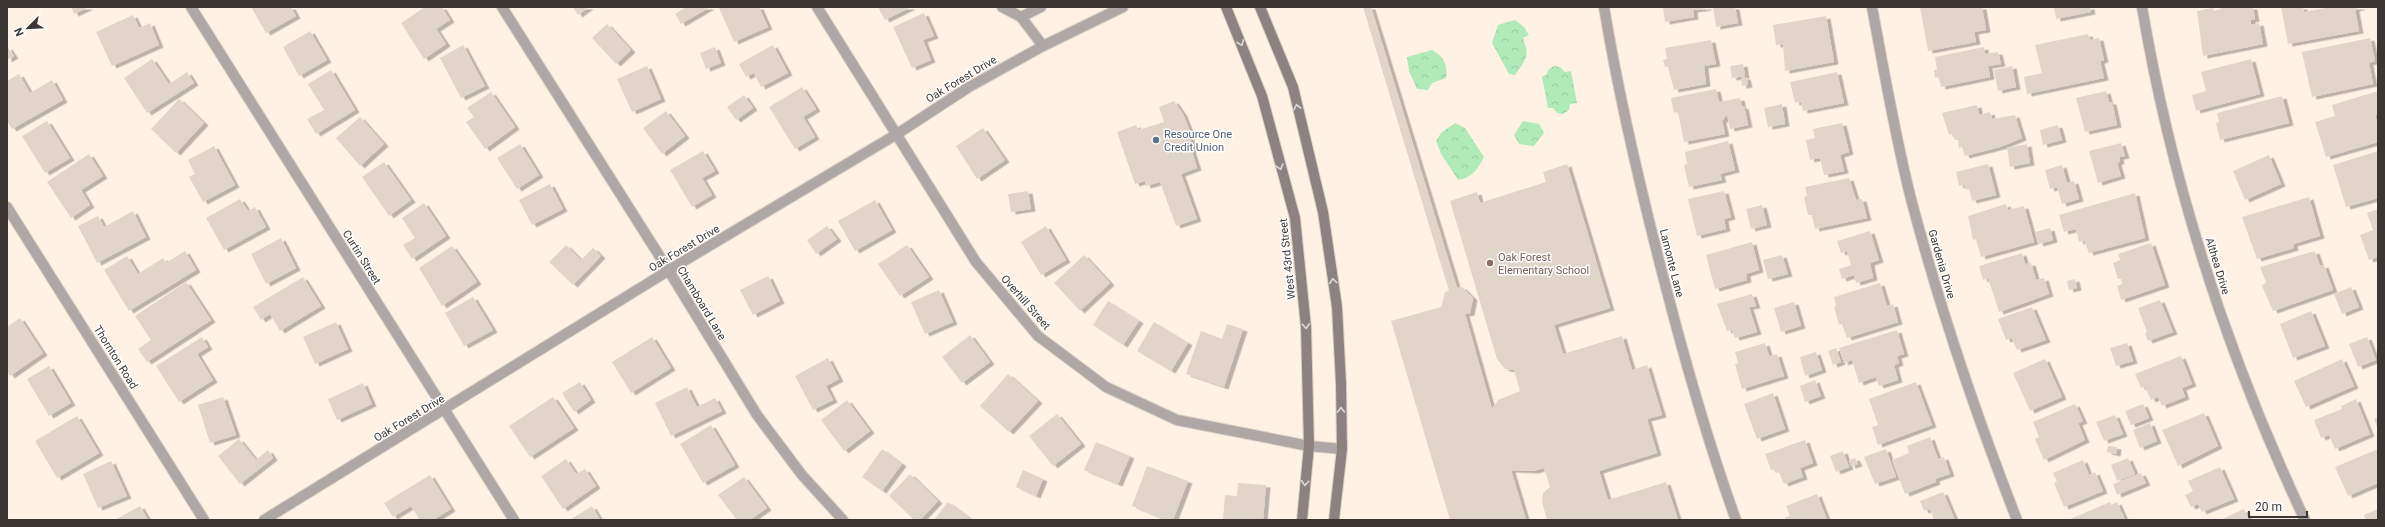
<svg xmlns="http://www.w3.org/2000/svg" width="2385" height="527" viewBox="0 0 2385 527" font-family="Roboto,sans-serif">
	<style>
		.forest { fill: url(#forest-crowns) }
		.building { fill: #e1d5c9; filter: url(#shadow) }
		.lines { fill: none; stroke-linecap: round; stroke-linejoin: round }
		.service-casing { stroke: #dcd0c5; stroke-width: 12 }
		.minor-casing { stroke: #dcd0c5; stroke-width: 12 }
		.tertiary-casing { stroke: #dcd0c5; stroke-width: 12 }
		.secondary-casing { stroke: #dcd0c5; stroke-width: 12 }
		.service { stroke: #afa7a5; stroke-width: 10 }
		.minor { stroke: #afa7a5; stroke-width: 10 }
		.tertiary { stroke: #afa7a5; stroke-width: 10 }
		.secondary { stroke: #8d827f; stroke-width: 10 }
		.oneway { stroke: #dddad9 }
		.service-dot { fill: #5c6f8a; stroke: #fff; stroke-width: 1.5 }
		.education-dot { fill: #8d6e63; stroke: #fff; stroke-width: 1.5 }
		.labels { text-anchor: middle; stroke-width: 3; stroke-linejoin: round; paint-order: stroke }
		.street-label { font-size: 11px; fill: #3b3631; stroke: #fff }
		.service-label { font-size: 11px; fill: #4e5e75; stroke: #fff; text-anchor: start }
		.education-label { font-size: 11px; fill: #785e54; stroke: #fff; text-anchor: start }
	</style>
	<defs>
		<pattern id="forest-crowns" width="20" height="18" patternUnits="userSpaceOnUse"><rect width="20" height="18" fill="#b0eab9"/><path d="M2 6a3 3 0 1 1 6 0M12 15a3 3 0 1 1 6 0" fill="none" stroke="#98c9a0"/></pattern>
		<filter id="shadow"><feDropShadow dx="4.5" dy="2.5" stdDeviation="0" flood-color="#0004"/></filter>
	</defs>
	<rect width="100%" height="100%" fill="#fff2e5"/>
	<path class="forest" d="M1515,20L1524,27L1529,35L1523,38C1530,57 1526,59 1515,75L1509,74L1492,43L1498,25Z
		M1432,50C1444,56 1448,65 1446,78L1432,83L1428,90L1417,89L1409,71L1407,57Z
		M1554,66L1560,67L1565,72L1571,71L1577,103L1570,104L1569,110L1563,114L1557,113L1553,108H1548L1542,77L1546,75L1549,69Z
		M1523,121L1539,124L1544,133L1534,146L1519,144L1514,135Z
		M1455,123L1465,128L1484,157C1478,169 1472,178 1458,180L1441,154L1436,141L1441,133Z"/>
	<path class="building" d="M71,7H89L74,14Z
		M251,7H291L296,16L266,33Z
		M425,7H442L450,20L436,29L446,44L424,59L401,23Z
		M573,7H589L578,15Z
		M686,7H710L681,24L675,14Z
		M722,7H759L768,27L734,42L719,8Z
		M878,7H911L885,20Z
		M1363,7H1371L1457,288L1462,287L1473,298L1470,313L1465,314L1492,409L1498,400L1520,391L1514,370L1505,369L1497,359L1450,201L1477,192L1480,203L1546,182L1543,172L1567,164L1610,308L1554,325L1563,354L1622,336L1632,370L1647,365L1662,415L1647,419L1657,453L1599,471L1608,500L1666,482L1678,520H1547L1542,502L1543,493L1550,487L1544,468L1534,471L1511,470L1526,520H1450L1391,321L1441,307L1445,292L1449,291Z
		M1663,7H1707V8L1693,10L1694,17L1665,22Z
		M1713,7H1735L1738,23L1716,27Z
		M1920,7H1982L1986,30L1974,32L1976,42L1928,51Z
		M2054,7H2090L2091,12L2056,19Z
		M2220,7H2253L2255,19L2251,20V25L2259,23L2263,44L2203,56L2197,11L2213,8L2214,11L2221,9Z
		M2281,7H2303L2304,12L2331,7H2362L2355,9L2359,31L2288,44Z
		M924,13L934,36L923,40L931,60L912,68L893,27Z
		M133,15L139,28L150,23L159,45L112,66L96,32Z
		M1826,16L1834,62L1785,71L1783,44L1776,45L1773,25Z
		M607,24L631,50L616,64L592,38Z
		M310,31L327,60L299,76L283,47Z
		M2088,34L2090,40L2099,38L2104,60L2100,61L2104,78L2027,94L2024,77L2042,73L2035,45Z
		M2370,38L2375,61L2369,63L2373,84L2312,97L2302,52Z
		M1711,40L1716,64L1704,66L1706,84L1674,90L1668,67H1665L1663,60L1667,59L1665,48Z
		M463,45L485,86L461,98L440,58Z
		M773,45L788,73L761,87L754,73L746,77L739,64Z
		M7,46L14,56L7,60Z
		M715,47L721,63L706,69L700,53Z
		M1984,47L1985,54L1998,52L2001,64L1988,66L1990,77L1941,87L1939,77L1935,78L1934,70H1937L1935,57Z
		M152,59L169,84L187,72L194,83L147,113L124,78Z
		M2251,59L2260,94L2196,111L2192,95L2206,91L2201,72Z
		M1743,64L1745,76L1732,78L1730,66Z
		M647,66L661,99L632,112L617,79Z
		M2012,66L2016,87L1998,91L1994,70Z
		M331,70L355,110L316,134L307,119L324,110L308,84Z
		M1837,72L1844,103L1803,111L1801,102L1795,103L1790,82Z
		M19,74L30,93L52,80L63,100L12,129L7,121V81Z
		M1746,77L1748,85L1742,86L1741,78Z
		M802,87L816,109L803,117L815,137L795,149L769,107Z
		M1716,89L1719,102L1740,98L1742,107L1744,106L1748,125L1730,129L1727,114L1722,121L1725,134L1684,142L1678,112L1674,113L1671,98Z
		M2106,91L2109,102H2112L2117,125L2085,132L2076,98Z
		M2378,91V114L2375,115L2378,125V142L2326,157L2315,122L2335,116L2332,105Z
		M491,92L515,127L485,149L466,122L474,117L467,108Z
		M744,95L753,108L736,120L727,107Z
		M2282,96L2289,123L2220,140L2216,123L2219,122L2217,113Z
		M179,99L204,123L176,153L151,129Z
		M1174,101L1183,114L1189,129L1192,152L1197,168L1181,174L1197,219L1176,226L1160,182L1146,186L1145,181L1135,184L1117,132L1136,125L1138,130L1164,122L1159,107Z
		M1782,104L1785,124L1768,127L1764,108Z
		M1977,105L1979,115L1990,112L1992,119L2015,115L2022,138L2000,147L1965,156L1962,147L1959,148L1958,140H1955L1953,134L1949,135L1942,113Z
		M666,111L685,136L662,154L643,128Z
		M360,117L384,144L360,166L336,138Z
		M47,121L70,158L45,173L22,136Z
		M1842,123L1849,152L1840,155L1844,171L1824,175L1820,158L1810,160L1806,140L1815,138L1813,129Z
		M2058,125L2062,140L2043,145L2040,130Z
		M983,128L1005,160L977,179L956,146Z
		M1728,141L1735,170L1720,174L1722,180L1689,187L1684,165L1687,164L1685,152Z
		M2121,143L2125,156L2119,157L2120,161L2117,163L2121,176L2098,183L2089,151Z
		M520,144L539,175L517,189L497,158Z
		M2027,144L2030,163L2010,167L2007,148Z
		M214,146L235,185L203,202L189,177L195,174L188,160Z
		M703,151L715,171L702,178L712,195L692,207L670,170Z
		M2378,151V198L2346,207L2333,165Z
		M89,154L103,176L81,190L90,205L71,218L47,182Z
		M2269,155L2281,184L2245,200L2233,171Z
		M384,162L411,200L389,216L362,177Z
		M1988,164L1996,195L1972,201L1969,189L1966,190L1964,184L1959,186L1956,172Z
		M2062,165L2067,183L2074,181L2079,199L2062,204L2057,187L2050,189L2045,170Z
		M1849,178L1856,200L1862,199L1867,218L1815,229L1812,215H1808L1804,197L1807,196L1805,187Z
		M550,184L563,209L532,225L519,200Z
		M1028,191L1031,209L1011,212L1008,194Z
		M1724,191L1731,217L1724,219L1726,229L1697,236L1688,199Z
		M2135,193L2145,238L2089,253L2084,240L2079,242L2076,229L2064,232L2059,215Z
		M2309,197L2320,236L2293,244L2294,248L2257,259L2242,217Z
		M240,199L248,211L255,207L266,227L224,250L206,218Z
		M875,200L892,230L855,251L838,221Z
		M424,203L446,236L412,259L403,245L415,238L402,218Z
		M2006,204L2008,210L2024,206L2034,242L1981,257L1976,239L1973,240L1968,216Z
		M1762,205L1767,225L1751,229L1746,209Z
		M2378,209V257L2369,260L2360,235L2373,230L2367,213Z
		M133,211L146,237L97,263L78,226L98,216L104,227Z
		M827,226L837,239L816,254L807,240Z
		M1046,226L1066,260L1041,275L1021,242Z
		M2050,228L2053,240L2039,244L2035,232Z
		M1870,231L1879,260L1870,263L1873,278L1856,283L1854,275L1842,279L1839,269L1851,265L1847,251L1841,253L1837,241Z
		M281,238L296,268L266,284L251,254Z
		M1752,242L1759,270L1746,274L1747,280L1715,289L1706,255Z
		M2151,243L2165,285L2121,300L2117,286L2122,284L2121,279H2118L2113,263L2120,260L2118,254Z
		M566,245L581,260L593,248L601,256L573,285L549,262Z
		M907,245L929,277L900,296L878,264Z
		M452,246L477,282L442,306L419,268Z
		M185,251L196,270L129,311L104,270L127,256L138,274L163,258L166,263Z
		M2315,251L2320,266L2324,265L2333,290L2273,311L2262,286L2266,282L2260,267Z
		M2022,253L2025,264L2031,263L2036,280L2044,278L2049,294L1999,312L1988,278L1983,280L1979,266Z
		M1084,255L1110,283L1080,311L1054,283Z
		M1782,255L1788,274L1768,279L1763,260Z
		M768,276L780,301L753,315L740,290Z
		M303,277L321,306L280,331L270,314L261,320L253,307Z
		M2075,279L2077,288L2069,290L2067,281Z
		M186,282L211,320L147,362L138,349L151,340L135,316Z
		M1880,283L1887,306L1893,304L1898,322L1847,338L1842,324L1839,325L1834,307L1836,306L1834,297Z
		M2351,287L2359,307L2342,314L2334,294Z
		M939,290L953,322L925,334L911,302Z
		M1752,294L1756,306L1749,307L1757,332L1735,338L1732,330L1727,331L1717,304Z
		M473,297L493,330L464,346L445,313Z
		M2160,300L2173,332L2148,341L2145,333L2147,332L2138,308Z
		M1108,301L1139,321L1123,345L1093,325Z
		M1794,302L1801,326L1781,332L1774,308Z
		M2032,307L2046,340L2017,350L2012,338L2006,340L1998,319Z
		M2311,311L2325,346L2293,358L2280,324Z
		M20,318L43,353L10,376L7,371V327Z
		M336,322L348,349L315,364L303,337Z
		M1154,322L1188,343L1171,371L1137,351Z
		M1227,324L1243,329L1224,387L1186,374L1201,331L1222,339Z
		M1897,330L1904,354L1897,356L1899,363L1894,365L1898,380L1879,386L1876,377L1859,383L1852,360L1844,363L1839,348Z
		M970,335L990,362L962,383L942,357Z
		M202,337L208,347L197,354L213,380L179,402L156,366Z
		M652,337L671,368L631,393L612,362Z
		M2367,337L2376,360L2358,367L2349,344Z
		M1765,343L1769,356L1777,354L1784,376L1742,389L1735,364L1738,363L1735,352Z
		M2127,343L2133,361L2116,366L2110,348Z
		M1836,348L1841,362L1833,365L1828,351Z
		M1816,352L1822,370L1805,376L1800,357Z
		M2181,356L2192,384L2182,388L2185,397L2162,406L2158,397L2151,400L2145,386L2141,388L2135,374Z
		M828,358L839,379L826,386L833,400L813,410L795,376Z
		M2045,359L2062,397L2030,411L2013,373Z
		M2342,359L2354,386L2306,407L2294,381Z
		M49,366L71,403L49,416L27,379Z
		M1008,374L1038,401L1009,432L980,406Z
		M1815,380L1821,396L1805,402L1800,386Z
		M580,382L591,400L574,412L562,393Z
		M1916,382L1932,425L1878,445L1872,427L1878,425L1869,399Z
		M363,383L372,404L337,420L328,399Z
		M687,387L697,407L715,398L722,411L671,436L655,403Z
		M1773,393L1785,429L1757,439L1744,404Z
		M223,397L236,435L210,443L198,405Z
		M553,397L574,428L530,457L509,426Z
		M2356,399L2370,434L2335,449L2329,435L2321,438L2314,420L2342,409L2341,406Z
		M847,400L870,431L844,451L821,420Z
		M2075,404L2083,421L2078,423L2085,440L2044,460L2035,439L2039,437L2033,422Z
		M2143,404L2149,418L2131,425L2125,411Z
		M2204,413L2218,446L2178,466L2162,430Z
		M1057,414L1081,444L1053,466L1029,436Z
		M2115,415L2123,434L2104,441L2096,422Z
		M77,416L99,453L57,478L35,441Z
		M2378,417V429L2374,419Z
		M2150,423L2157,441L2140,448L2133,430Z
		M711,425L735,465L703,483L680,444Z
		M1930,437L1938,459L1944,457L1950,474L1935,479L1936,482L1905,494L1892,460L1909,453L1907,446Z
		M239,439L256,460L268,450L273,458L240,484L218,456Z
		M1805,440L1813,463L1800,468L1803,477L1784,484L1778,470L1776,472L1775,469L1771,470L1765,454Z
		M1096,442L1130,456L1118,484L1084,470Z
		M2108,446L2117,447L2116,454L2107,452Z
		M882,449L902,464L882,491L862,477Z
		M1886,449L1896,477L1875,484L1864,457Z
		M2378,449V483L2348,496L2335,467Z
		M1843,451L1849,467L1836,472L1830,456Z
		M1855,458L1858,464L1851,466L1849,460Z
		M2128,458L2135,474L2117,481L2111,465Z
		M566,459L576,474L585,469L596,486L563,509L541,476Z
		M2083,460L2089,475L2095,472L2103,491L2064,507L2054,483L2057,482L2053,473Z
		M111,461L127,496L98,508L83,474Z
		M1147,466L1188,481L1173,520H1167L1132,506Z
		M2220,467L2234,499L2202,512L2198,504L2191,507L2185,495L2193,491L2188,481Z
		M1023,470L1043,479L1036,496L1016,487Z
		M2141,473L2146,483L2117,495L2113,484Z
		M910,474L938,501L920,520H914L889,496Z
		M430,475L451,509L433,520H420L411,506L393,517L384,503Z
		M744,477L767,508L750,520H737L718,495Z
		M1238,483L1266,485L1263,520H1223L1225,495L1237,496Z
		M1943,492L1955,520H1934L1930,509L1924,511L1920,501Z
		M1817,494L1827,520H1786L1785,517L1790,516L1786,506Z
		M948,502L972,520H934Z
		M2110,502L2111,505L2117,502L2125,520H2068Z
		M140,506L148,520H115Z
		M592,506L600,520H570Z
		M2244,509L2249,520H2220Z
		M2378,509V520H2366L2364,515Z"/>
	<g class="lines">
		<defs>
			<path id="service" d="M1002,7L1021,17L1043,46
				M1021,17L1041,7"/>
			<path id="minor" d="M191,7L514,520
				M502,7L669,271L757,415L802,475L843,520
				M817,7L976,262L1038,336L1106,387L1177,420L1309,446L1342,449
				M1604,7C1619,98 1640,187 1663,276C1684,358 1707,440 1736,520
				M1872,7C1884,71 1895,136 1911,199C1940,309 1976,415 2017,520
				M2142,7C2172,185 2228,357 2305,520
				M7,207L204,520"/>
			<path id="tertiary" d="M264,520L684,261L897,134L969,87L1043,46L1123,7"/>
			<path id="secondary" d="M1226,7L1262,96L1295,218L1306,327L1309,446L1302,520
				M1260,7L1293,87L1323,212L1337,307L1341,384L1342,449L1334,520"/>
		</defs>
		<use href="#service" class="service-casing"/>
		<use href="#minor" class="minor-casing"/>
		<use href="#tertiary" class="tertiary-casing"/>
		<use href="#secondary" class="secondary-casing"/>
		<use href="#service" class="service"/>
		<use href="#minor" class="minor"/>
		<use href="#tertiary" class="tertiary"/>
		<use href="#secondary" class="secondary"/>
	</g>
	<defs><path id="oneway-chevron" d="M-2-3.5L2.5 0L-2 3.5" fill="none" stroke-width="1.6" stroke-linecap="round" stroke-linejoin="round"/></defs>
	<g class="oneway">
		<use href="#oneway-chevron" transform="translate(1241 43) rotate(68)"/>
		<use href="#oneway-chevron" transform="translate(1297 107) rotate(-103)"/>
		<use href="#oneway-chevron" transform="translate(1280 167) rotate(74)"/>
		<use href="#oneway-chevron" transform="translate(1333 281) rotate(-98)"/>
		<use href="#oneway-chevron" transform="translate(1306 326) rotate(86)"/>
		<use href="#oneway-chevron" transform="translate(1341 410) rotate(-91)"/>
		<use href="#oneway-chevron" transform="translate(1305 483) rotate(95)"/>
	</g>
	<circle class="service-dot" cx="1156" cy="140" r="4"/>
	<circle class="education-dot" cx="1490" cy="263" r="4"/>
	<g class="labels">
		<g class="street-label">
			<text transform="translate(961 79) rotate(-31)" y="4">Oak Forest Drive</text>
			<text transform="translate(684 248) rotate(-31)" y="4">Oak Forest Drive</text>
			<text transform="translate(362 257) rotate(58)" y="4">Curtin Street</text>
			<text transform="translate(1287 259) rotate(-96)" y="4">West 43rd Street</text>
			<text transform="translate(1672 263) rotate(76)" y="4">Lamonte Lane</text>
			<text transform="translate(1942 264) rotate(74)" y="4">Gardenia Drive</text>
			<text transform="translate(2218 266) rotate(73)" y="4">Althea Drive</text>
			<text transform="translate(1026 302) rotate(49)" y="4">Overhill Street</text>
			<text transform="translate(702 303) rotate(59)" y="4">Chamboard Lane</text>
			<text transform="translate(116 357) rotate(58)" y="4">Thornton Road</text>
			<text transform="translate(409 418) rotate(-31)" y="4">Oak Forest Drive</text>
		</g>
		<g class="service-label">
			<text x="1164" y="138">Resource One<tspan x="1164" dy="13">Credit Union</tspan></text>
		</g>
		<g class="education-label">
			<text x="1498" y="261">Oak Forest<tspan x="1498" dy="13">Elementary School</tspan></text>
		</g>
	</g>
	<rect width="2385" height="527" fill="none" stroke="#3b3631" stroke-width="16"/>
	<g transform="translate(28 28) rotate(246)" stroke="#ffffff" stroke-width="3" paint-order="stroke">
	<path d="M0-3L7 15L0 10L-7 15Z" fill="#3b3631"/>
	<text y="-6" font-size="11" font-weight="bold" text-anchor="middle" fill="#3b3631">N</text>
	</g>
	<path d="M2249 511v6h58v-6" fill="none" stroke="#3b3631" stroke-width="2"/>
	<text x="2255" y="511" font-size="12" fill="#3b3631" stroke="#ffffff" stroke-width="3" paint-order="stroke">20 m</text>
</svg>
